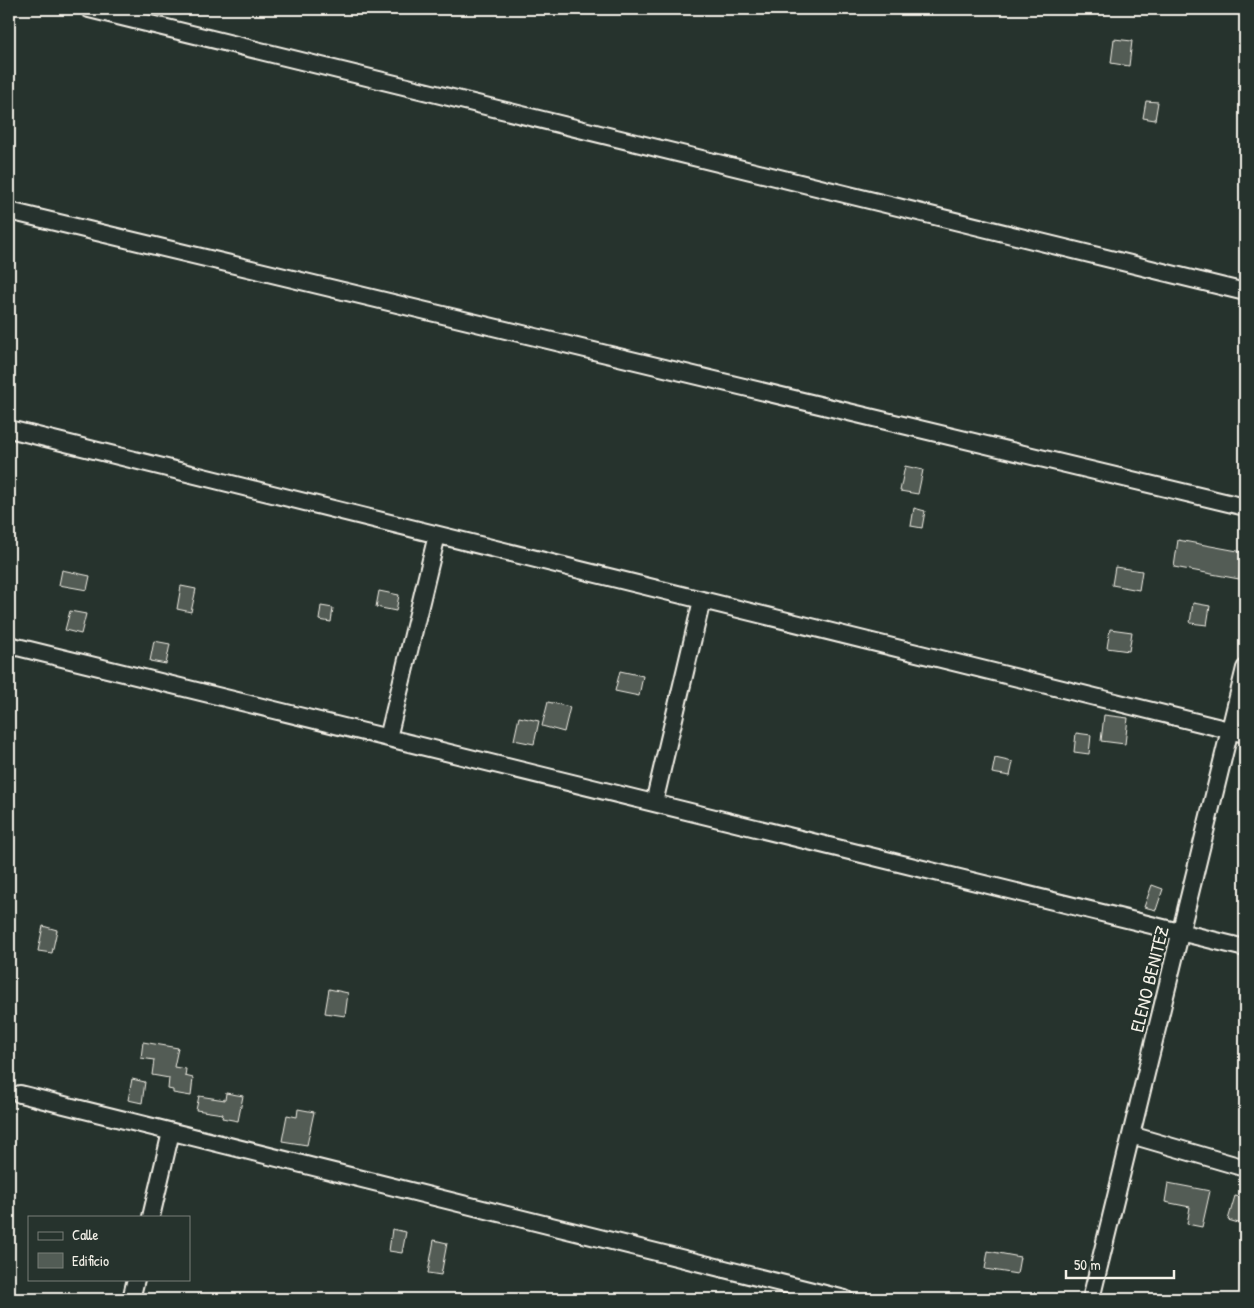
<svg xmlns="http://www.w3.org/2000/svg" width="1254" height="1308" viewBox="0 0 1254 1308" font-family="'Patrick Hand',sans-serif">
	<style>
		.building { fill: #525c55; stroke: #f4f1e8 }
		.lines { fill: none; stroke-linecap: round; stroke-linejoin: round }
		.minor-casing { stroke: #f4f1e8; stroke-width: 20 }
		.minor { stroke: #26332d; stroke-width: 16 }
		.labels { text-anchor: middle; stroke-width: 4.5; stroke-linejoin: round; paint-order: stroke }
		.street-label { font-size: 19px; fill: #f4f1e8; stroke: #26332d }
	</style>
	<rect width="100%" height="100%" fill="#26332d"/>
	<filter id="ink" filterUnits="userSpaceOnUse"><feTurbulence type="fractalNoise" baseFrequency=".02" numOctaves="2"/><feDisplacementMap in="SourceGraphic" scale="10" xChannelSelector="R" yChannelSelector="G"/><feConvolveMatrix kernelMatrix="1 2 1 2 8 2 1 2 1" color-interpolation-filters="sRGB"/></filter>
	<g filter="url(#ink)">
		<path class="building" d="M1114,39L1132,41L1129,66L1111,63Z
			M1146,101L1158,102L1155,120L1143,118Z
			M905,466L923,470L918,494L900,491Z
			M914,508L925,511L922,528L911,526Z
			M1178,540L1243,552L1239,579L1174,567Z
			M1115,567L1142,571L1139,590L1112,585Z
			M62,570L90,576L87,590L59,585Z
			M181,586L196,589L191,612L177,609Z
			M379,591L399,595L396,611L376,607Z
			M1193,603L1210,606L1207,625L1190,623Z
			M321,606L333,608L331,622L319,620Z
			M70,611L86,614L81,634L65,630Z
			M1110,629L1132,632L1129,651L1107,648Z
			M154,641L170,644L166,664L150,661Z
			M620,671L643,676L639,696L615,691Z
			M548,702L570,707L564,732L542,726Z
			M1104,715L1128,718L1125,744L1101,741Z
			M519,717L539,721L534,744L514,740Z
			M1076,733L1091,735L1089,754L1074,752Z
			M995,758L1013,762L1010,776L992,773Z
			M1152,885L1163,889L1156,910L1144,907Z
			M43,926L57,930L52,953L38,951Z
			M329,989L348,993L345,1016L325,1013Z
			M143,1042L178,1048L174,1067L186,1069L185,1076L193,1078L191,1096L173,1093V1090L168,1089L169,1078L152,1075L154,1060L141,1058Z
			M132,1079L145,1082L142,1103L128,1100Z
			M226,1093L243,1096L238,1121L222,1118L223,1114L196,1110L199,1096L225,1100Z
			M298,1109L314,1112L307,1145L282,1141L287,1115L297,1117Z
			M1168,1183L1210,1191L1202,1227L1187,1224L1190,1207L1165,1202Z
			M1235,1196L1245,1198L1242,1224L1228,1220Z
			M392,1229L406,1232L402,1253L389,1251Z
			M434,1240L447,1243L441,1275L428,1273Z
			M988,1251L1020,1257L1017,1274L985,1269Z"/>
		<g class="lines">
			<defs>
				<path id="minor" d="M89,9L1245,292
					M9,211L1245,507
					M9,429L1245,734
					M9,645L1245,948
					M388,738L437,535
					M654,803L702,600
					M20,1094L845,1299
					M1131,1135L1245,1168
					M151,1217L171,1132
					M131,1299L136,1279
					M1091,1299L1245,668"/>
			</defs>
			<use href="#minor" class="minor-casing"/>
			<use href="#minor" class="minor"/>
		</g>
	</g>
	<g class="labels">
		<g class="street-label">
			<text transform="translate(1149 979) rotate(-76)" y="7">ELENO BENITEZ</text>
		</g>
	</g>
	<rect width="1254" height="1308" fill="none" stroke="#26332d" stroke-width="30"/>
	<rect x="15" y="15" width="1224" height="1278" fill="none" stroke="#f4f1e8" stroke-width="2" filter="url(#ink)"/>
	<rect x="28" y="1216" width="162" height="65" fill="#26332d" stroke="#787f78"/>
	<rect x="38" y="1232" width="25" height="8" fill="#26332d" stroke="#787f78"/>
	<text x="72" y="1240" font-size="15" fill="#f4f1e8">Calle</text>
	<rect x="38" y="1253" width="25" height="15" fill="#525c55" stroke="#787f78"/>
	<text x="72" y="1266" font-size="15" fill="#f4f1e8">Edificio</text>
	<path d="M1066 1270v8h108v-8" fill="none" stroke="#f4f1e8" stroke-width="2.5"/>
	<text x="1074" y="1270" font-size="15" fill="#f4f1e8" stroke="#26332d" stroke-width="4" paint-order="stroke">50 m</text>
</svg>
